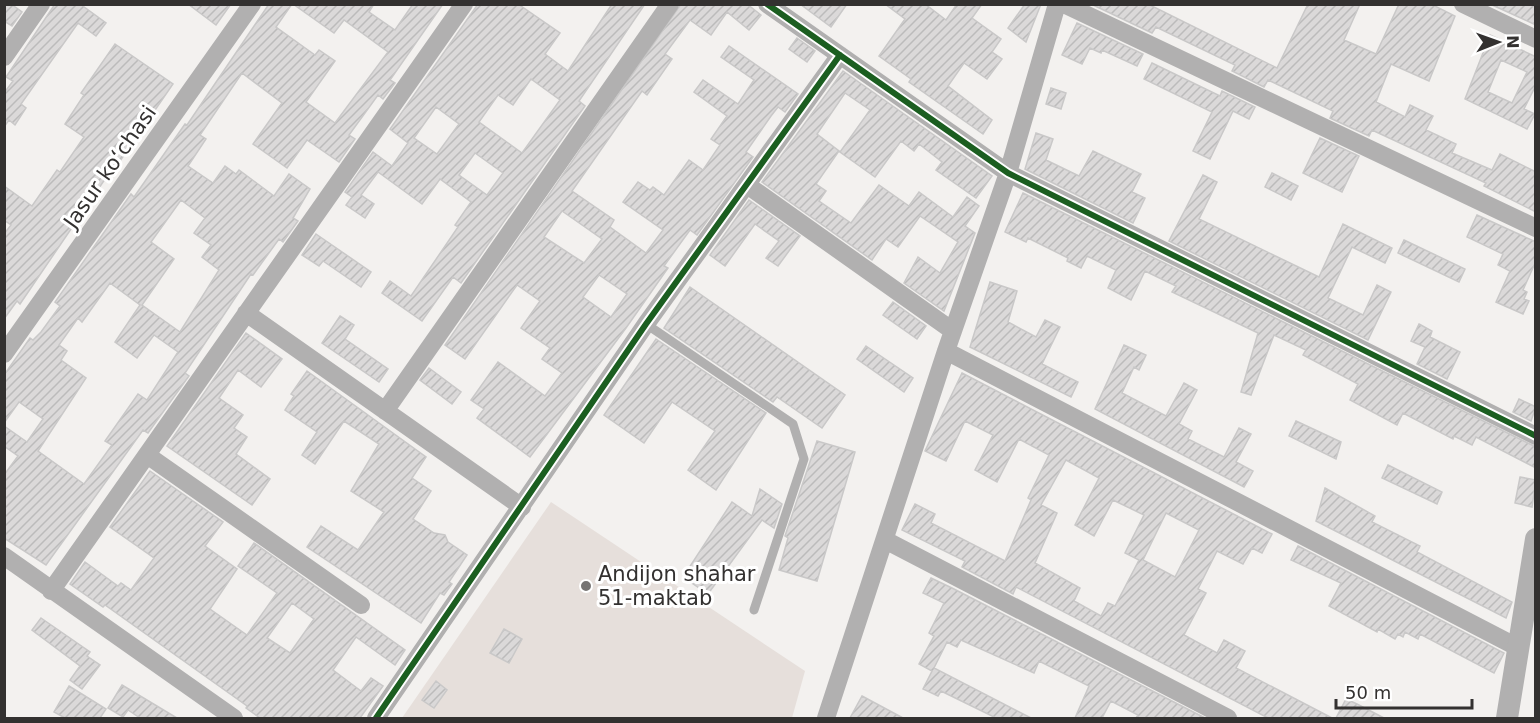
<svg xmlns="http://www.w3.org/2000/svg" width="1540" height="723" viewBox="0 0 1540 723" font-family="'DejaVu Sans',sans-serif">
	<style>
		.built { fill: #e6dfdb }
		.building { fill: url(#building-hatch); stroke: #c9c8c8; stroke-width: 1.5; fill-rule: evenodd }
		.lines { fill: none; stroke-linecap: round; stroke-linejoin: round }
		.service { stroke: #b1b0b0; stroke-width: 9 }
		.minor { stroke: #b1b0b0; stroke-width: 18 }
		.tertiary { stroke: #b1b0b0; stroke-width: 22 }
		.cycleway-casing { stroke: #fff; stroke-width: 10 }
		.cycleway { stroke: #1b5e20; stroke-width: 6 }
		.poi-dot { fill: #767473; stroke: #fff; stroke-width: 2 }
		.labels { text-anchor: middle; stroke-width: 6; stroke-linejoin: round; paint-order: stroke }
		.street-label { font-size: 21px; fill: #333130; stroke: #fff }
		.poi-label { font-size: 21px; fill: #333130; stroke: #fff; text-anchor: start }
	</style>
	<defs>
		<pattern id="building-hatch" width="6" height="6" patternUnits="userSpaceOnUse" patternTransform="scale(1.5)"><rect width="6" height="6" fill="#dbd9d9"/><path d="M-1 1l2-2M0 6l6-6M5 7l2-2" fill="none" stroke="#bcbbbb"/></pattern>
	</defs>
	<rect width="100%" height="100%" fill="#f3f1ef"/>
	<path class="built" d="M551,502L805,671L792,718H402Z"/>
	<path class="building" d="M4,4H11L22,12L12,26L4,21Z
		M55,4H80L106,23L96,36L78,23L21,104L26,108L15,125L9,120L4,127V93L13,81L6,77Z
		M188,4H231L216,25Z
		M269,4H292L276,27L315,55L319,50L335,61L306,102L335,123L388,52L344,20L334,33L293,4H374L369,12L395,30L413,4H443L390,80L395,83L383,99L378,95L349,135L355,139L339,162L307,140L287,168L253,144L282,103L242,73L200,135L206,139L188,166L213,183L225,166L236,174L239,170L274,196L289,174L310,189L293,218L298,221L283,242L279,239L253,275L251,274L185,373L189,376L148,433L143,430L46,565L4,538V475L18,456L4,446V426L27,442L43,419L19,402L4,423V375L30,338L33,340L41,332L60,306L55,302L131,194L134,197L185,124L187,125ZM181,200L205,218L194,233L211,245L202,257L219,270L180,332L142,305L174,259L151,242ZM110,283L140,305L115,342L137,358L154,335L178,352L147,400L138,394L105,441L112,445L84,484L38,451L86,378L61,360L67,351L59,345L78,318L82,322Z
		M478,4H518L560,33L545,54L568,71L612,4H645L579,101L585,106L461,283L453,277L422,321L382,293L390,281L411,296L458,227L455,225L471,202L440,179L422,204L378,172L361,195L374,204L365,218L346,205L352,197L345,192L373,152L392,166L408,143L390,129ZM531,79L560,100L522,153L479,122L498,95L513,105ZM436,107L459,124L437,154L414,138ZM475,153L503,173L487,195L459,175Z
		M681,4H747L761,15L749,30L727,12L711,35L690,20L665,54L672,59L647,95L642,91L572,191L614,220L610,227L646,253L663,230L623,202L638,182L650,190L653,187L664,195L689,160L703,170L720,145L711,139L727,116L694,92L703,80L738,104L754,80L721,57L729,46L798,94L785,112L778,107L771,116L746,152L753,157L697,235L690,230L664,266L668,268L626,328L530,457L477,418L484,409L471,400L498,362L545,396L562,373L542,359L550,348L521,328L540,301L517,285L465,359L445,345ZM562,211L602,239L584,263L544,237ZM599,275L627,294L611,317L583,297Z
		M800,4H847L831,27Z
		M885,4H925L946,20L957,4H982L972,18L1001,39L992,52L1002,59L987,79L964,63L948,86L992,120L983,134L909,82L911,79L879,56L905,19Z
		M1025,4H1041L1026,42L1008,28Z
		M1091,4H1148L1277,68L1308,4H1360L1344,40L1376,54L1399,4H1431L1455,16L1429,81L1391,64L1376,102L1405,117L1410,105L1433,116L1426,130L1456,144L1452,153L1492,170L1500,154L1536,172V212L1484,186L1486,183L1372,130L1369,136L1330,118L1333,111L1268,80L1264,87L1232,71L1235,65L1156,27L1152,33Z
		M1490,4H1530L1536,7V25Z
		M1077,23L1143,54L1137,66L1102,50L1101,53L1090,48L1082,64L1062,55Z
		M1490,35L1534,56L1536,53V85L1524,109L1535,114L1527,129L1465,99ZM1501,60L1527,72L1512,103L1488,92Z
		M797,38L815,51L807,62L789,49Z
		M115,44L173,84L120,161L118,160L20,304L17,301L4,319V234L11,225L4,220V186L32,206L57,170L60,172L84,137L65,124L84,95L81,93Z
		M1152,63L1220,96L1222,91L1255,107L1249,119L1233,111L1210,159L1193,151L1212,112L1144,79Z
		M843,71L992,176L976,198L936,170L942,162L919,144L914,151L901,141L875,177L840,152L870,110L845,93L817,134L839,151L816,184L826,191L819,201L851,223L879,185L909,206L919,192L953,217L967,197L979,206L965,226L975,233L944,311L904,283L918,257L940,273L958,242L920,216L898,247L886,239L872,260L762,182Z
		M1051,88L1066,93L1061,109L1046,104Z
		M1036,133L1053,139L1046,160L1079,176L1093,151L1141,174L1132,192L1145,198L1133,223L1025,169Z
		M1320,138L1359,156L1342,192L1303,173Z
		M1272,173L1298,186L1291,200L1265,187Z
		M1203,175L1217,182L1199,219L1319,277L1343,224L1392,248L1385,263L1352,247L1328,298L1363,315L1377,285L1391,292L1368,340L1169,241Z
		M1023,193L1536,447V468L1476,437L1472,445L1454,436L1453,439L1403,413L1397,425L1350,400L1358,384L1303,355L1306,350L1274,335L1251,395L1241,392L1258,333L1172,292L1176,286L1145,271L1131,300L1108,288L1116,270L1087,256L1081,268L1067,261L1068,258L1028,238L1026,242L1005,232Z
		M749,200L800,236L778,266L766,258L779,241L755,224L725,266L710,255Z
		M1477,215L1536,242V261L1523,290L1527,292L1524,299L1529,301L1523,314L1496,302L1510,271L1498,265L1503,254L1467,237Z
		M316,234L371,272L361,287L323,261L319,266L302,255Z
		M1404,240L1465,269L1459,282L1398,253Z
		M990,282L1017,291L1008,322L1036,337L1045,320L1060,327L1042,364L1078,382L1071,397L970,347Z
		M690,287L845,395L822,428L777,397L773,402L664,328Z
		M893,302L926,326L917,339L883,315Z
		M340,316L354,325L345,339L388,369L379,382L322,343Z
		M1419,324L1432,331L1430,337L1460,352L1447,379L1417,364L1425,347L1411,341Z
		M246,333L282,359L261,387L238,370L219,398L243,415L234,428L247,437L236,454L270,479L252,505L167,446Z
		M656,339L766,413L716,490L688,470L715,431L672,402L644,443L604,415Z
		M1124,345L1146,355L1139,370L1134,367L1122,393L1166,416L1184,383L1197,390L1179,424L1192,431L1188,439L1224,457L1239,428L1251,434L1236,462L1253,471L1244,487L1095,409Z
		M866,346L913,378L904,392L857,359Z
		M429,368L461,392L452,404L420,380Z
		M307,371L426,457L412,478L431,491L413,519L434,533L445,535L448,542L467,555L449,582L452,584L444,595L440,593L421,623L307,547L321,526L358,550L384,512L351,491L379,444L344,421L315,464L302,455L317,432L285,410L294,396L291,394Z
		M962,373L1272,534L1262,553L1252,548L1243,564L1217,551L1198,589L1206,593L1184,635L1217,653L1224,640L1245,651L1236,668L1332,718H1268L1016,587L1013,594L962,567L965,561L902,530L915,504L935,514L931,523L1005,561L1031,500L1028,498L1049,455L1019,439L997,482L975,470L993,435L965,421L946,461L925,451ZM1066,460L1099,478L1075,525L1094,536L1113,500L1144,515L1125,553L1139,560L1115,606L1108,603L1101,616L1074,601L1080,588L1035,563L1057,513L1041,505ZM1166,513L1199,530L1175,577L1143,560Z
		M1519,399L1536,407L1531,421L1513,412Z
		M1296,421L1341,442L1336,459L1289,436Z
		M817,441L855,452L817,581L779,570L788,538L785,536Z
		M1388,465L1442,492L1437,504L1382,478Z
		M150,471L223,522L205,546L237,569L210,609L247,635L277,593L238,566L254,543L405,650L395,665L356,637L333,670L361,691L371,678L383,686L360,718H260L246,708L247,706L105,605L103,607L70,584L85,562L118,586L121,583L131,590L154,558L110,527ZM292,603L314,619L290,653L267,638Z
		M1520,477L1536,480L1532,507L1515,503Z
		M1325,488L1375,516L1372,522L1420,546L1417,552L1512,602L1506,618L1316,521Z
		M760,489L782,504L774,528L762,520L708,594L683,577L732,502L752,516Z
		M1298,546L1504,653L1494,673L1420,634L1418,639L1405,632L1403,637L1398,634L1395,639L1378,629L1377,632L1329,606L1341,583L1291,560Z
		M931,578L952,588L1205,718H1136L1138,715L1111,701L1102,718H1075L1089,686L1039,661L1034,673L961,640L957,647L947,642L934,668L1031,718H996L941,691L938,696L923,689L932,671L919,664L934,636L929,633L944,603L923,593Z
		M41,618L90,652L87,656L100,665L82,689L70,680L80,666L32,630Z
		M504,629L522,639L509,663L490,653Z
		M436,681L447,690L434,708L422,700Z
		M122,685L177,718H140L128,710L123,717L108,708Z
		M69,686L106,709L100,718H65L54,712Z
		M862,696L903,718H850Z
		M1346,699L1357,704L1384,718H1336Z"/>
	<g class="lines">
		<path class="service" d="M646,324L793,424L804,459L754,610"/>
		<path class="minor" d="M767,4L1008,173L1536,436
			M1064,4L1536,228
			M1463,4L1536,39
			M4,57L41,4
			M747,185L953,331
			M246,313L522,507
			M946,351L1517,647
			M4,354L252,4
			M385,411L670,4
			M147,455L361,605
			M885,540L1228,718
			M4,556L234,718
			M51,591L464,4
			M376,718L646,324L840,55
			M826,718L946,351L1008,173L1057,4"/>
		<path class="tertiary" d="M1507,718L1536,539"/>
		<defs>
			<path id="cycleway" d="M767,4L1008,173L1536,436
				M376,718L646,324L840,55"/>
		</defs>
		<use href="#cycleway" class="cycleway-casing"/>
		<use href="#cycleway" class="cycleway"/>
	</g>
	<circle class="poi-dot" cx="586" cy="586" r="6"/>
	<g class="labels">
		<g class="street-label">
			<text transform="translate(110 167) rotate(-55)" y="7">Jasur koʻchasi</text>
		</g>
		<g class="poi-label">
			<text x="598" y="581">Andijon shahar<tspan x="598" dy="24">51-maktab</tspan></text>
		</g>
	</g>
	<rect width="1540" height="723" fill="none" stroke="#333130" stroke-width="12"/>
	<g transform="translate(1498 42) rotate(89)" stroke="#ffffff" stroke-width="4.5" paint-order="stroke">
	<path d="M0-4.5L10 22L0 15L-10 22Z" fill="#333130"/>
	<text y="-9" font-size="16" font-weight="bold" text-anchor="middle" fill="#333130">N</text>
	</g>
	<path d="M1336 699v9h136v-9" fill="none" stroke="#333130" stroke-width="3"/>
	<text x="1345" y="699" font-size="18" fill="#333130" stroke="#ffffff" stroke-width="4.5" paint-order="stroke">50 m</text>
</svg>
